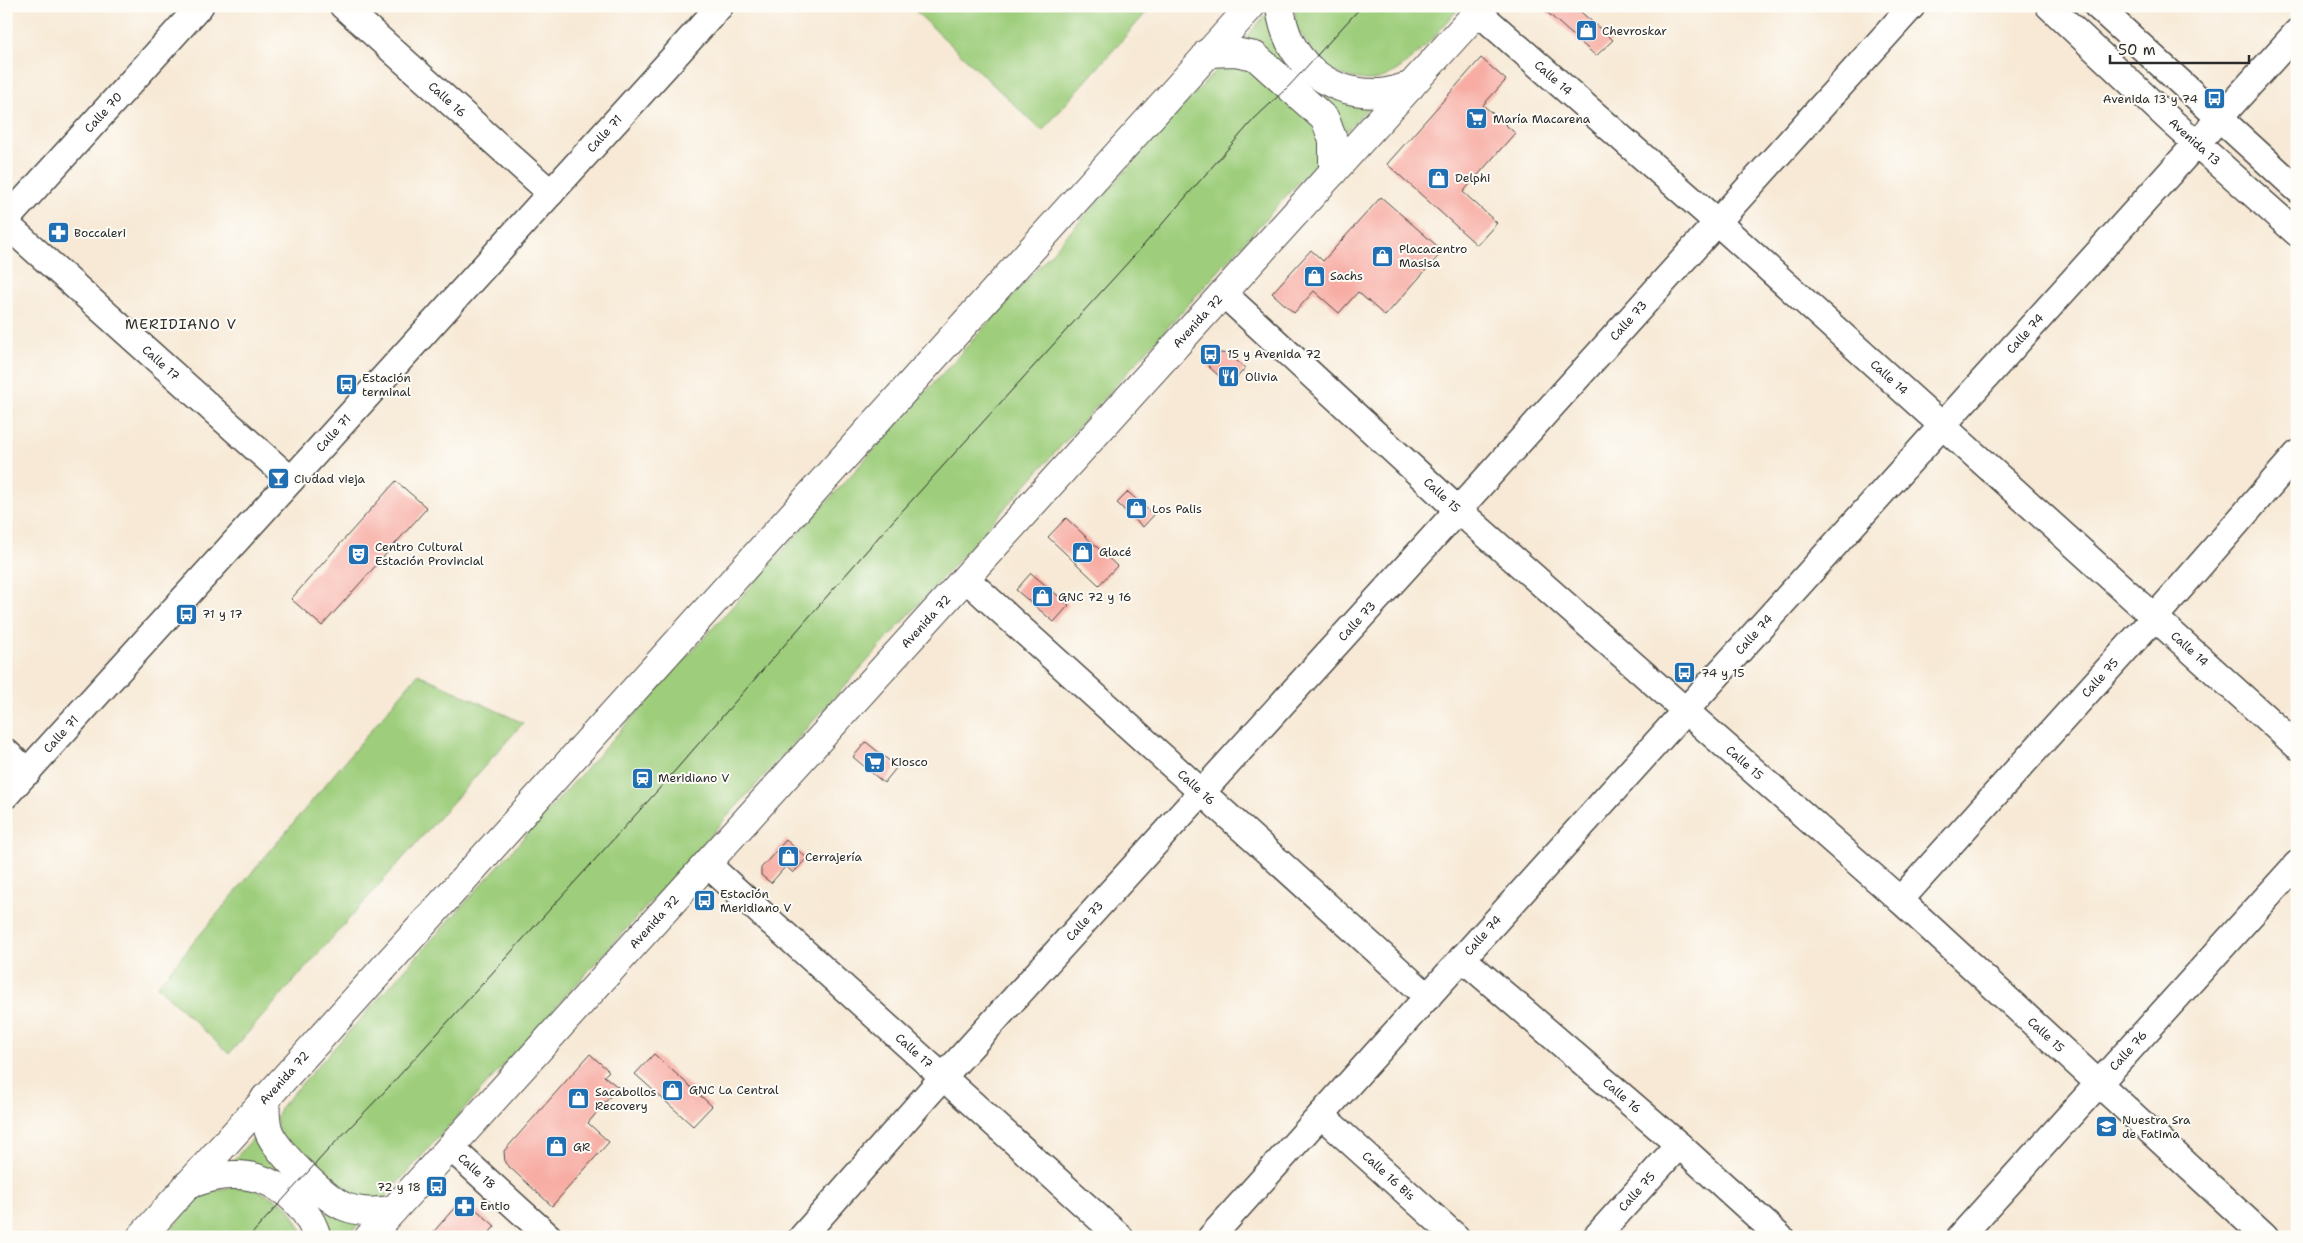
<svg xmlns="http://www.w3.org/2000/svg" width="2303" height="1243" viewBox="0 0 2303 1243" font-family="'Shantell Sans',sans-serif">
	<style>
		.green { fill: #9ece7c; stroke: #647c54 }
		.building { fill: #f7ada4 }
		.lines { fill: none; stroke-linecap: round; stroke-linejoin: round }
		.minor-casing { stroke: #4a4844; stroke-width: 29 }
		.highway-casing { stroke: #4a4844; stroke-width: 30 }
		.minor { stroke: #fff; stroke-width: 26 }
		.highway { stroke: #fff; stroke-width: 28 }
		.tram { stroke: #2b2b2b; stroke-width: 1 }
		.labels { text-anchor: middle; stroke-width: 4; stroke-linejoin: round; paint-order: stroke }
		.poi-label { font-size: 12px; fill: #2b2b2b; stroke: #fdfcf7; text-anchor: start }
		.street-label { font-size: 12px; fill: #2b2b2b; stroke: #fdfcf7 }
		.neighbourhood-label { font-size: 14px; letter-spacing: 1px; fill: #2b2b2b; stroke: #fdfcf7 }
	</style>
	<rect width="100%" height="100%" fill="#fdfcf7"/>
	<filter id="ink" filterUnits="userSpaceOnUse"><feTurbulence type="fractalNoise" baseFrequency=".02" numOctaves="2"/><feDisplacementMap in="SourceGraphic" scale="10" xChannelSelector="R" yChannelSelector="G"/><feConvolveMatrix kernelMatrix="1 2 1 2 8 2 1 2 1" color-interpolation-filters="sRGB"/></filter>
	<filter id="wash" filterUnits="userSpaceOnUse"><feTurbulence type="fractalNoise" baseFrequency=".0096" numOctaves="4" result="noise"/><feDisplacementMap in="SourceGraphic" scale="20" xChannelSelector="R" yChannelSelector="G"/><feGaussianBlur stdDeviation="1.12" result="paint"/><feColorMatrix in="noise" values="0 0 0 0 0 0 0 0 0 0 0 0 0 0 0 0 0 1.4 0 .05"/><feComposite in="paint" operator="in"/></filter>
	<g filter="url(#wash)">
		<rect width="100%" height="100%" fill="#f7e9d5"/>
		<path class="green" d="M910,6H1152L1042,131Z
			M1295,6H1461C1440,29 1399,84 1366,80C1352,79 1338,73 1325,70L1295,25Z
			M1271,9C1276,71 1310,101 1372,103L1342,136L1240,44Z
			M1230,61L1242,62L1321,129L1322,156L383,1199L359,1205L280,1139L276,1118L280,1108L1219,67Z
			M418,674L523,723L229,1054L157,986Z
			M259,1132L360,1223L348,1237H329L321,1211L313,1201L228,1166Z
			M232,1187L253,1188L287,1205L306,1237H164L196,1201L212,1191Z"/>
		<g id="blocks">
			<path class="building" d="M1540,6H1574L1613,40L1596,56Z
				M1481,58L1506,80L1483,105L1515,133L1463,192L1497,223L1477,245L1387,164Z
				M1381,197L1443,251L1385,316L1358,292L1339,313L1314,291L1294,313L1272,293L1311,250L1323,261Z
				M1220,353L1229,354L1245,368L1230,386L1208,366Z
				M396,481L427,508L322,626L291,599Z
				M1128,492L1154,515L1143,527L1117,503Z
				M1066,518L1117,566L1099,585L1048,537Z
				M1031,573L1069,605L1054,622L1016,590Z
				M866,742L897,767L884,783L853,757Z
				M786,840L807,858L793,873L786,866L771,883L761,875V868Z
				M590,1054L609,1071L604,1076L618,1087L588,1123L609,1142L552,1206L505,1163L504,1151Z
				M654,1054L712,1106L693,1126L635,1074Z
				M463,1198L495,1226L486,1237H429Z"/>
		</g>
	</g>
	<g filter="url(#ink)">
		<use href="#blocks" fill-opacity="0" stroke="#4a4844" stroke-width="1"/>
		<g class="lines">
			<defs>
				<g id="minor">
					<path id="s1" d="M343,6L551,193"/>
					<path id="s2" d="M2049,6L2170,120L2297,233"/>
					<path d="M2097,6L2297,189"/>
					<path id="s3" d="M1478,12L1717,222L2297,746"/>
					<path id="s4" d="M6,220L200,6"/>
					<path id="s5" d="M6,224L291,480"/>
					<path id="s6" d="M1223,293L1458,510L1900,900L2265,1237"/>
					<path id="s7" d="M965,578L1428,997"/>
					<path d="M6,752L28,772"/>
					<path id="s8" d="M6,795L720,6"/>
					<path id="s9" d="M707,864L1120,1237"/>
					<path id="s10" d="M1900,900L2154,618L2297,454"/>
					<path id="s11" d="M1462,958L1679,1145L1780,1237"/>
					<path id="s12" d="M1321,1115L1456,1237"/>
					<path id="s13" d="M450,1147L549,1237"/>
					<path id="s14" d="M802,1237L944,1076L1458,510L1912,6"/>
					<path id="s15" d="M1211,1237L2297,32"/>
					<path id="s16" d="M1596,1237L1679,1145"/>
					<path id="s17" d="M1960,1237L2297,864"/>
				</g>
				<g id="highway">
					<path d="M1280,6C1286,60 1326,95 1380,93C1390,92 1401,88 1411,86"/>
					<path d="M1207,53L1235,52L1255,56L1325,119L1333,140V172"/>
					<path d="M265,1098C266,1108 265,1120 268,1129C273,1149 325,1198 343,1206C360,1213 376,1212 393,1210"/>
					<path d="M187,1185C202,1180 216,1175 232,1175C270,1173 306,1201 317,1237"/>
					<path id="s18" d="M141,1237L1251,6"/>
					<path id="s19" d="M369,1237L1483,6"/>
				</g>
			</defs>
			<use href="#minor" class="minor-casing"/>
			<use href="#highway" class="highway-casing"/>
			<use href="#minor" class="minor"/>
			<use href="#highway" class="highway"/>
			<path class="tram" d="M249,1237L328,1150L387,1089L659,789L883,532L1142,247L1254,119L1289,86L1362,6"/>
		</g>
	</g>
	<defs>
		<symbol id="shop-square" viewBox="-11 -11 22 22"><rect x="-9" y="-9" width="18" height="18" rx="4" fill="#1f6fb2" stroke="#fdfcf7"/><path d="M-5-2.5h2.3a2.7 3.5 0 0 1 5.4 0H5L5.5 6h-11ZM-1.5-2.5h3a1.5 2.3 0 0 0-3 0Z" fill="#fff"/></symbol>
		<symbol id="bus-square" viewBox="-11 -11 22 22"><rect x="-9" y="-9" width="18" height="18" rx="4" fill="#1f6fb2" stroke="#fdfcf7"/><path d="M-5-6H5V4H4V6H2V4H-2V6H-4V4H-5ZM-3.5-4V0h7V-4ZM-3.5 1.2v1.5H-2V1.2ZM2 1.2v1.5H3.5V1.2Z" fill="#fff"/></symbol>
		<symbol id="supermarket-square" viewBox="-11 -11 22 22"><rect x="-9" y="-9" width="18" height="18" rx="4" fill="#1f6fb2" stroke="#fdfcf7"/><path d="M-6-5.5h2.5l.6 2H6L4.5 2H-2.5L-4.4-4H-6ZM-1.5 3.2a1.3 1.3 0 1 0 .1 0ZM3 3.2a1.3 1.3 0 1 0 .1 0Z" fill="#fff"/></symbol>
		<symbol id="pharmacy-square" viewBox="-11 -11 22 22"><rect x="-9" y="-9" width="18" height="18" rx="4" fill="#1f6fb2" stroke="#fdfcf7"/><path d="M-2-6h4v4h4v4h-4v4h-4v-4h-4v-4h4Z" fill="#fff"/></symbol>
		<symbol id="restaurant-square" viewBox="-11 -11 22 22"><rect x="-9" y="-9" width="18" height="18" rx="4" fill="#1f6fb2" stroke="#fdfcf7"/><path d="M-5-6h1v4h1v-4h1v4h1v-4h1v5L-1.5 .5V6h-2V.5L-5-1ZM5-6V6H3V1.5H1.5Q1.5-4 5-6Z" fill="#fff"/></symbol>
		<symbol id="bar-square" viewBox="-11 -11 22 22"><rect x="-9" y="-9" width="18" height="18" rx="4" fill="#1f6fb2" stroke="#fdfcf7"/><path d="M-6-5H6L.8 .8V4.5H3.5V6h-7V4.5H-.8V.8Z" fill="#fff"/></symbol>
		<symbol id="theatre-square" viewBox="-11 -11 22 22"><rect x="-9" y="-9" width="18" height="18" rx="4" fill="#1f6fb2" stroke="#fdfcf7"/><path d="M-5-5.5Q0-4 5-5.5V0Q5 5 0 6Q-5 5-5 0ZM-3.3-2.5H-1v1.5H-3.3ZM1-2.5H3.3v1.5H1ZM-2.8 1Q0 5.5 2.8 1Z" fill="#fff"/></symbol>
		<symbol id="station-square" viewBox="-11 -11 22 22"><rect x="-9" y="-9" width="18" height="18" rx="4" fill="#1f6fb2" stroke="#fdfcf7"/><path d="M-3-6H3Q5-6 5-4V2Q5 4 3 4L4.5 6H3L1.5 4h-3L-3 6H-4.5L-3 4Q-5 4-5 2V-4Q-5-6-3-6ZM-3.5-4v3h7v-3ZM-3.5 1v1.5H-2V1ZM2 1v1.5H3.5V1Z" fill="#fff"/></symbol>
		<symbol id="school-square" viewBox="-11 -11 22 22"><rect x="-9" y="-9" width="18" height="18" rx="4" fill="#1f6fb2" stroke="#fdfcf7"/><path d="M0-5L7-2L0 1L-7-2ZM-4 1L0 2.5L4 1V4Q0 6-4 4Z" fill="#fff"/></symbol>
	</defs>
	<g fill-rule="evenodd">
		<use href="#shop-square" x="1574" y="18" width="25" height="25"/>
		<use href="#bus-square" x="2202" y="86" width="25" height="25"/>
		<use href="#supermarket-square" x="1464" y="106" width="25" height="25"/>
		<use href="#shop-square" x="1426" y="166" width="25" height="25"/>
		<use href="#pharmacy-square" x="46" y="220" width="25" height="25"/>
		<use href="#shop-square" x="1370" y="244" width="25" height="25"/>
		<use href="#shop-square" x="1302" y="264" width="25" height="25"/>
		<use href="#bus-square" x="1198" y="342" width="25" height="25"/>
		<use href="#restaurant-square" x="1216" y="364" width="25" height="25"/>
		<use href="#bus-square" x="334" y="372" width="25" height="25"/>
		<use href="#bar-square" x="266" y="466" width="25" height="25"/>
		<use href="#shop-square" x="1124" y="496" width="25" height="25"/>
		<use href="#shop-square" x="1070" y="540" width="25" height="25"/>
		<use href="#theatre-square" x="346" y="542" width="25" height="25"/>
		<use href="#shop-square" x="1030" y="584" width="25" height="25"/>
		<use href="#bus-square" x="174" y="602" width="25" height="25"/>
		<use href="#bus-square" x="1672" y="660" width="25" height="25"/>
		<use href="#supermarket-square" x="862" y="750" width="25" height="25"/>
		<use href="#station-square" x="630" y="766" width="25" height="25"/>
		<use href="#shop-square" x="776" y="844" width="25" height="25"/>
		<use href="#bus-square" x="692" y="888" width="25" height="25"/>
		<use href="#shop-square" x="660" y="1078" width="25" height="25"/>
		<use href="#shop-square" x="566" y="1086" width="25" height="25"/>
		<use href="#school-square" x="2094" y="1114" width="25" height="25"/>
		<use href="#shop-square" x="544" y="1134" width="25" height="25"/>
		<use href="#bus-square" x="424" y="1174" width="25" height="25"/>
		<use href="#pharmacy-square" x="452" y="1194" width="25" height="25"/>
	</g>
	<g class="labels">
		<g class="poi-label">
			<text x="1602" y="35">Chevroskar</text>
			<text x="2198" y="103" text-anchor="end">Avenida 13 y 74</text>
			<text x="1493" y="123">María Macarena</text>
			<text x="1455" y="182">Delphi</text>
			<text x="74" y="237">Boccaleri</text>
			<text x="1399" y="253">Placacentro<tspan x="1399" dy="14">Masisa</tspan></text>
			<text x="1330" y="280">Sachs</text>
			<text x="1227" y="358">15 y Avenida 72</text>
			<text x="1245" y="381">Olivia</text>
			<text x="362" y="382">Estación<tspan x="362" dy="14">terminal</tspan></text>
			<text x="294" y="483">Ciudad vieja</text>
			<text x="1152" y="513">Los Palis</text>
			<text x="375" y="551">Centro Cultural<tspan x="375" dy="14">Estación Provincial</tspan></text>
			<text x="1099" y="556">Glacé</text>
			<text x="1058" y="601">GNC 72 y 16</text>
			<text x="202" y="618">71 y 17</text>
			<text x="1701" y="677">74 y 15</text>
			<text x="891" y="766">Kiosco</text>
			<text x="658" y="782">Meridiano V</text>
			<text x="805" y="861">Cerrajería</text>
			<text x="720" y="898">Estación<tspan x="720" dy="14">Meridiano V</tspan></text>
			<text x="689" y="1094">GNC La Central</text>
			<text x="595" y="1096">Sacabollos<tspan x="595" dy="14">Recovery</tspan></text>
			<text x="2122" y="1124">Nuestra Sra<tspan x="2122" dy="14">de Fatima</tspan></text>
			<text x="573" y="1151">GR</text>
			<text x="421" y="1191" text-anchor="end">72 y 18</text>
			<text x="480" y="1210">Entio</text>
		</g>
		<g class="street-label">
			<text dy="4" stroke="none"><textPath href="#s3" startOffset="100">Calle 14</textPath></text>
			<text dy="4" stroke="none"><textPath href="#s1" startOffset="140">Calle 16</textPath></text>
			<text dy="4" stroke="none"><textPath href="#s4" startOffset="145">Calle 70</textPath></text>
			<text dy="4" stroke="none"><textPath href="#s8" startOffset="892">Calle 71</textPath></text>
			<text dy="4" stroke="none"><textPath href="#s2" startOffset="199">Avenida 13</textPath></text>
			<text dy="4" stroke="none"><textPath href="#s19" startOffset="1235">Avenida 72</textPath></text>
			<text dy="4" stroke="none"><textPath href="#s14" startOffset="1234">Calle 73</textPath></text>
			<text dy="4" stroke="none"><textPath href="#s15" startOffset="1216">Calle 74</textPath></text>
			<text dy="4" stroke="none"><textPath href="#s5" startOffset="208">Calle 17</textPath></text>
			<text dy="4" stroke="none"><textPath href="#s3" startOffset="550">Calle 14</textPath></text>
			<text dy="4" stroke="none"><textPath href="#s8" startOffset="488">Calle 71</textPath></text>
			<text dy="4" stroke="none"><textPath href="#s6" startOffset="298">Calle 15</textPath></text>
			<text dy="4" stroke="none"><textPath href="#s14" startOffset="829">Calle 73</textPath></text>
			<text dy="4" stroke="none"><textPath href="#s19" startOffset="830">Avenida 72</textPath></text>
			<text dy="4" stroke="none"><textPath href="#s15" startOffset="811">Calle 74</textPath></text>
			<text dy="4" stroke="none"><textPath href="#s3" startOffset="955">Calle 14</textPath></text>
			<text dy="4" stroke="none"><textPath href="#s10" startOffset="299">Calle 75</textPath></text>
			<text dy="4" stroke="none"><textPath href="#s8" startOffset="82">Calle 71</textPath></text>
			<text dy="4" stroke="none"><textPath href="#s6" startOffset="702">Calle 15</textPath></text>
			<text dy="4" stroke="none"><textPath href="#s7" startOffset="312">Calle 16</textPath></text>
			<text dy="4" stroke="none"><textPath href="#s14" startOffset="424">Calle 73</textPath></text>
			<text dy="4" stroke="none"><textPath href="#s19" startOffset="425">Avenida 72</textPath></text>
			<text dy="4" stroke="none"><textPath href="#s15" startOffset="406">Calle 74</textPath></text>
			<text dy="4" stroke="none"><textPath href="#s6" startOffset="1108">Calle 15</textPath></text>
			<text dy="4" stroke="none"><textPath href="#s9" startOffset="279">Calle 17</textPath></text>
			<text dy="4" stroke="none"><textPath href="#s17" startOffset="251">Calle 76</textPath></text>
			<text dy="4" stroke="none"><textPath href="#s18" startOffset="214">Avenida 72</textPath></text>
			<text dy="4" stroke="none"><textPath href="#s11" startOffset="211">Calle 16</textPath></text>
			<text dy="4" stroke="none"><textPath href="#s13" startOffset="36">Calle 18</textPath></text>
			<text dy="4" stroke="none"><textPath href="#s12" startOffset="91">Calle 16 Bis</textPath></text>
			<text dy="4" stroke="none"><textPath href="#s16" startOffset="61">Calle 75</textPath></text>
		</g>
		<g class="neighbourhood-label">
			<text x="181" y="329">MERIDIANO V</text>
		</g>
	</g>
	<rect width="2303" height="1243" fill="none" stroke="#fdfcf7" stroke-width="25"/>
	<path d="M2110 55v8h139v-8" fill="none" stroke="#2b2b2b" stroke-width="2.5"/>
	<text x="2118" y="55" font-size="15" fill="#2b2b2b" stroke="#fdfcf7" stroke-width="4" paint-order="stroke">50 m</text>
</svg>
